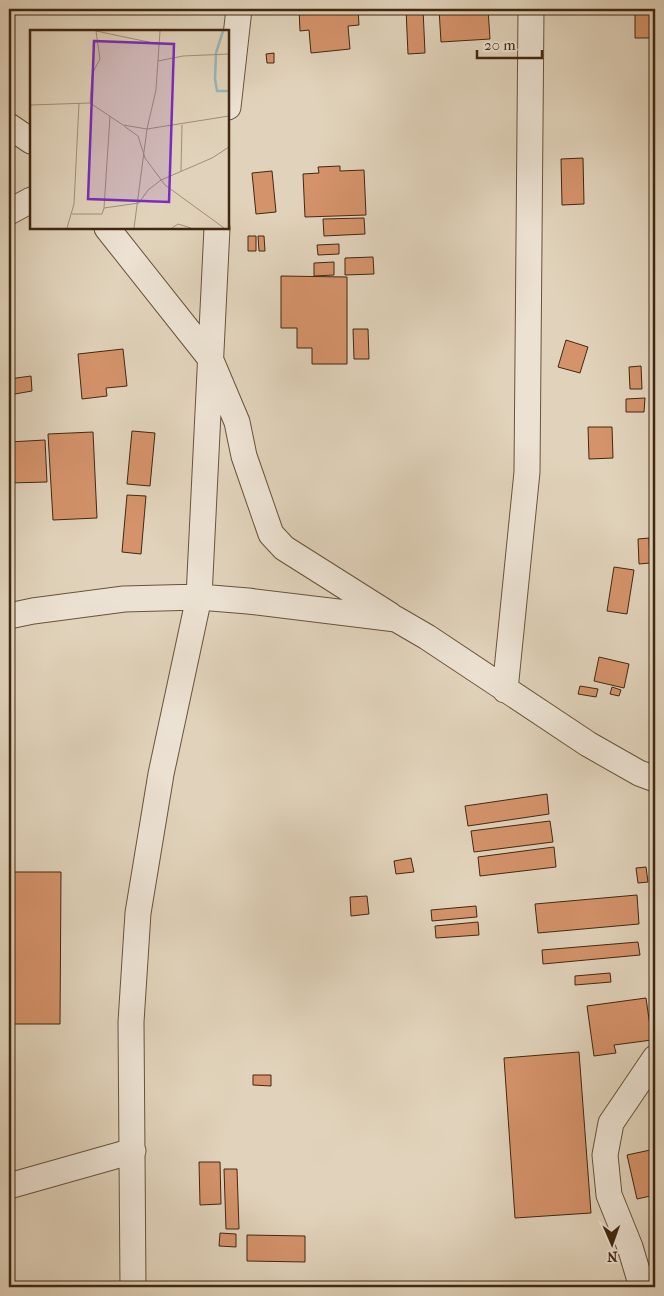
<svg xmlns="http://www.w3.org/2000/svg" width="664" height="1296" viewBox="0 0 664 1296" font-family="'IM FELL French Canon',serif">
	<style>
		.building { fill: #d5936b; stroke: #412810 }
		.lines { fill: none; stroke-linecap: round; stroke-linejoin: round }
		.street-casing { stroke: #69533b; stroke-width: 27 }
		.street { stroke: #ece2d3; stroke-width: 25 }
		.inset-river { fill: none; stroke: #98b6b9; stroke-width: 2.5 }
		.inset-road { fill: none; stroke: #a18f77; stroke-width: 1 }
		.view { fill: #7b2cbf; fill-opacity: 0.15; stroke: #7b2cbf; stroke-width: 2.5 }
		.inset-edge { fill: none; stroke: #412810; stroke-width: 2.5 }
	</style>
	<rect width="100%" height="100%" fill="#e1d3bb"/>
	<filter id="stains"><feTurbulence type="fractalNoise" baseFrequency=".004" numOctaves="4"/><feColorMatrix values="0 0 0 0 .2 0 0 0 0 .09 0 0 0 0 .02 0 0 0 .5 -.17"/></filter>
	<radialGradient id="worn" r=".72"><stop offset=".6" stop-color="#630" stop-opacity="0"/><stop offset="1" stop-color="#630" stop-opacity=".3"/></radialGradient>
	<path class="building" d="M299,9H358L359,25L348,26L350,49L311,53L309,30L300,31Z
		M373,9H393V13Z
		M406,9H423L425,53L408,54Z
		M439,9H488L490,39L441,42Z
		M635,9H655V30H652V38H635Z
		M274,53V63H267L266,54Z
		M583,158L584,204L562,205L561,159Z
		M340,166V171L364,170L366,215L305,217L303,174L319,173L318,167Z
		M272,171L276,212L256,214L252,173Z
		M364,218L365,234L324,236L323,219Z
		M248,236H256V251H248Z
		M258,236H264L265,251H259Z
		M339,244V254L318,255L317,245Z
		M373,257L374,274L345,275V258Z
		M334,262V275L314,276V263Z
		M281,276L347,277V364H312V348H297V328H281Z
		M353,329H368L369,359H354Z
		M566,340L588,347L580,373L558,367Z
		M123,349L127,386L106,388L107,396L82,399L78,354Z
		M652,351H655V413H652Z
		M641,366L642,389H630L629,367Z
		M31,376L32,391L9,395V379Z
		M645,398L644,412H626V399Z
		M588,427H612L613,458L589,459Z
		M132,431L155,433L150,486L127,484Z
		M93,432L97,518L53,520L48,434Z
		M45,440L47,482L9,483V442Z
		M127,495L146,496L141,554L122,552Z
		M649,538L650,563L639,564L638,539Z
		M614,567L634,570L627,614L607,611Z
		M599,657L629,664L624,688L594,681Z
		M580,686L598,689L596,697L578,694Z
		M612,687L621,690L619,696L610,694Z
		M547,794L549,814L468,826L465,806Z
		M550,821L553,842L474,852L471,831Z
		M554,847L556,867L480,876L478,857Z
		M411,858L414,872L396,874L394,861Z
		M646,867L648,882L638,883L636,868Z
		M9,872H61L60,1024H9Z
		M637,895L639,924L538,933L535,904Z
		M367,896L369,914L351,916L350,897Z
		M476,906L477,917L432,921L431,910Z
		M478,922L479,935L436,938L435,926Z
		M638,942L640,955L543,964L542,950Z
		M610,973L611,982L575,985V976Z
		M646,998L652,1040L614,1045L616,1053L594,1056L587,1006Z
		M579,1052L591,1213L515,1218L504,1058Z
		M253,1075H271V1086L253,1085Z
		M655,1149V1195L637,1199L627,1155Z
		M199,1162H220L221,1204L200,1205Z
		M224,1169H237L239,1229H226Z
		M220,1233L236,1234V1247L219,1246Z
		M247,1235L305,1236V1262L247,1261Z"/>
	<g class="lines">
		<defs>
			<path id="street" d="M228,107L239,9
				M9,126L31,141
				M9,212L31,200
				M107,228L210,358L237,422L244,456L271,534L284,548L390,615
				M9,616L33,611L124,599L199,597L248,601L396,619L427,637L588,744L639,773L655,779
				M505,690L527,472L531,9
				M9,1186L133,1151
				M133,1287L131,1022L138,913L161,774L199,597L217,228
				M642,1287L630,1247L609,1195L605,1155L611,1123L655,1058"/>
		</defs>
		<use href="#street" class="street-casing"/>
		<use href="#street" class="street"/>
	</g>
	<g transform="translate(30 30)">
		<rect width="199" height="199" fill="#e1d3bb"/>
		<path class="inset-river" d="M193,1L186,23L185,49L187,61H199"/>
		<path class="inset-road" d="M66,1L128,14M128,31L153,26L199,24M60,73L62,44L70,29L66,1M0,75L60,73L93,95L117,99L199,86M94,96L108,106L115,128L135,155L194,198M151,141L152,95M74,178L80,86M42,184H72L74,178L109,173L118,160L131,150L182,128L199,117M37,198L44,174L49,73M104,198L117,99L126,60L130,1M142,198L148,194L161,198"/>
		<path class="view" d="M64,11L144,14L139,172L58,169Z"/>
		<rect width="199" height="199" class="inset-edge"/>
	</g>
	<rect width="664" height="1296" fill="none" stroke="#e1d3bb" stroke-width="30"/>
	<rect x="10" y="10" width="644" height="1276" fill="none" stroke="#412810" stroke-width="2.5"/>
	<rect x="15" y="15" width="634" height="1266" fill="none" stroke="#412810"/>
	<g transform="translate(612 1244) rotate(178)" stroke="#ece2d3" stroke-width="4" paint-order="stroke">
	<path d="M0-4L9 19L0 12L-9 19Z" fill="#412810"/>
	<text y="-8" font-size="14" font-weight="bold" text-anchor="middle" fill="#412810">N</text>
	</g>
	<path d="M477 50v8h65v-8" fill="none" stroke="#412810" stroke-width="2.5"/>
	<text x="484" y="50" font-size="15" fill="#412810" stroke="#ece2d3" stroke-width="4" paint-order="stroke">20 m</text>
	<rect width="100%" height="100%" filter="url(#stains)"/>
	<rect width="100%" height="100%" fill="url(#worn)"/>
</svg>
